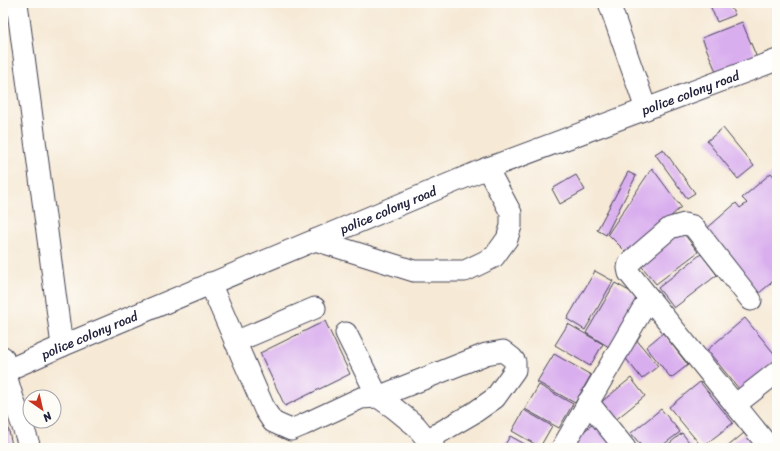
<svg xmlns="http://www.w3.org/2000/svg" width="780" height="451" viewBox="0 0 780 451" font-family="Sriracha,sans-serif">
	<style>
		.building { fill: #d9aeee }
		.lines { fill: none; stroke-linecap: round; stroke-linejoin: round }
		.minor-casing { stroke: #424052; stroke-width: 23 }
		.minor { stroke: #fff; stroke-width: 21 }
		.labels { text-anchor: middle; stroke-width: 3; stroke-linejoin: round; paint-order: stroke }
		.street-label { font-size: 13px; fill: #22223b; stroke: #fdfcf7 }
	</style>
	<rect width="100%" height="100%" fill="#fdfcf7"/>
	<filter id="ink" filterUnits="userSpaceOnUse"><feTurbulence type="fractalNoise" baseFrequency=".025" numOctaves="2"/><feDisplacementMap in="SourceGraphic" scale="8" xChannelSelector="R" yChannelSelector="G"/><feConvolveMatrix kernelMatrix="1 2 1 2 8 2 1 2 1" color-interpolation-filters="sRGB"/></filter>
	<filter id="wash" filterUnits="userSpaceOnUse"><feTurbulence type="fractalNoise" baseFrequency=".012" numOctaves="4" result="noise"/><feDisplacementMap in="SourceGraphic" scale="16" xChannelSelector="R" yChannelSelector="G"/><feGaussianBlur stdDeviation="0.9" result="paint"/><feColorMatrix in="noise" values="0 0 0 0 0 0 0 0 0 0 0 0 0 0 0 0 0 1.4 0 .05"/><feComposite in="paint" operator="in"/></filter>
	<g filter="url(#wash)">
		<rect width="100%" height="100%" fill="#f6e9d5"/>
		<g id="blocks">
			<path class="building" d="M709,3H737L730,6L735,15L717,22Z
				M742,22L757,58L717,74L702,38Z
				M723,128L754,166L738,179L707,141Z
				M663,149L695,193L687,198L655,154Z
				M652,168L681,207L629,255L608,234Z
				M628,172L636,176L606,235L597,230Z
				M771,173L777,180V278L758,294L704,231L736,203L740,208L747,203L742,198Z
				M576,175L585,190L560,204L552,189Z
				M681,230L698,252L656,284L639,263Z
				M701,254L717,275L674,308L658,288Z
				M595,271L613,281L585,330L567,319Z
				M615,283L638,296L609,347L586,333Z
				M745,318L777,357V360L740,390L707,350Z
				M325,321L350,374L285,406L260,353Z
				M568,324L603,344L590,366L555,345Z
				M663,333L688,365L671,378L646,347Z
				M635,338L658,366L642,379L620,351Z
				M554,354L591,375L575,403L537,382Z
				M631,378L645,396L614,421L600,403Z
				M700,382L733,423L702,447L669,407Z
				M539,385L573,404L559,428L525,409Z
				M3,404L12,445L3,446Z
				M661,409L680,432L659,448H643L631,433Z
				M524,410L552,426L540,447L512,431Z
				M597,421L619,448H574L579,443L575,438Z
				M682,433L693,447L691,448H664Z
				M744,433L756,448H726Z
				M510,436L532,448H503Z"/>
		</g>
	</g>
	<g filter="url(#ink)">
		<use href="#blocks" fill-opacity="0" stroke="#424052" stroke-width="1"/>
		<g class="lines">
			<defs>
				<g id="minor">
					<path d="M17,3L62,346"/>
					<path d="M609,3L646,109"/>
					<path d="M315,240L414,271H465L494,257L507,239L511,226V213L487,168"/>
					<path d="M210,283L265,410L273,422L291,430L303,425L361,398L378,397L394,408L416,426L434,448"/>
					<path d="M649,298L629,273L628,268L629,263L670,228L684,224L693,226L751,300"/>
					<path d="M346,333L378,397L486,354L503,351L512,358L515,362V370L495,398L475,412L427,440"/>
					<path d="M235,342L315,308"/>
					<path d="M3,357C7,389 21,418 30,448"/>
					<path id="s1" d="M3,372L62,346L480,171L777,60"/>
					<path d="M588,402L625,448"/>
					<path d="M735,405L777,372"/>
					<path d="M562,448L649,298L770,448"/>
				</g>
			</defs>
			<use href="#minor" class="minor-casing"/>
			<use href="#minor" class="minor"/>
		</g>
	</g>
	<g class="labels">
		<g class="street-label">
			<text dy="5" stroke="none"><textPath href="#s1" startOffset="742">police colony road</textPath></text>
			<text dy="5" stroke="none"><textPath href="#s1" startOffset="418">police colony road</textPath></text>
			<text dy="5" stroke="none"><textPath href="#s1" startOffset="94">police colony road</textPath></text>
		</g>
	</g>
	<rect width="780" height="451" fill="none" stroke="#fdfcf7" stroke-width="16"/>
	<g transform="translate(42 409) rotate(146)"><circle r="19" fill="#fdfcf7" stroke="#a5a5ac"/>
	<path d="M0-3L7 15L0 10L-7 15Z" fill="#c8321e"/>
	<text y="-6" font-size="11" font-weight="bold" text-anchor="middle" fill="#22223b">N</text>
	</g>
</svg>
